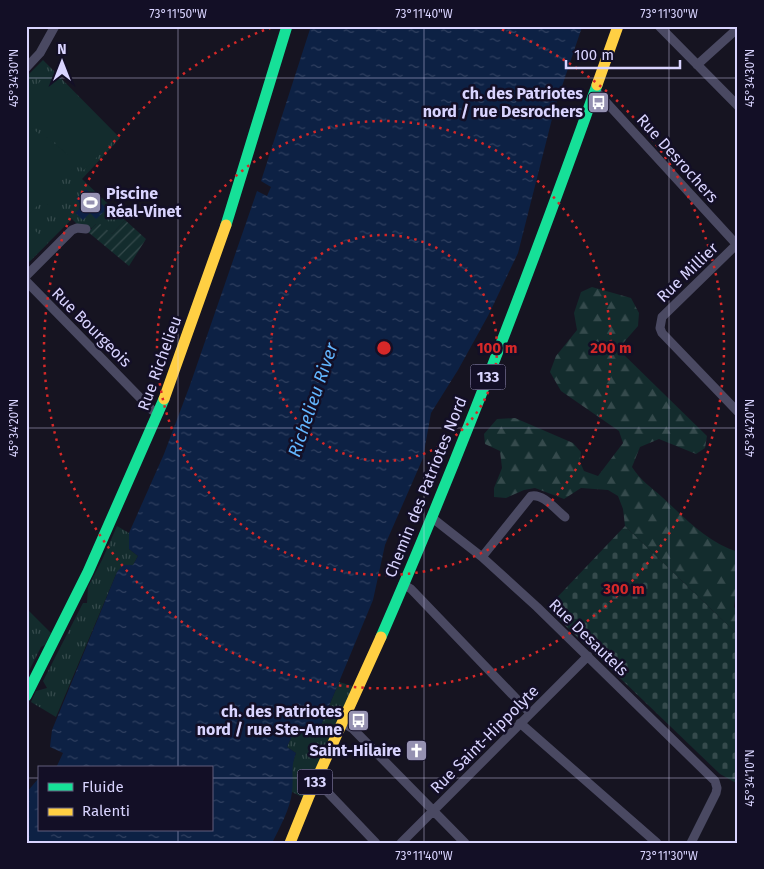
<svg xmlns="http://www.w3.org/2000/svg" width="764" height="869" viewBox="0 0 764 869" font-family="'Fira Sans',sans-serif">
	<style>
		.grass { fill: url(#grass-tufts) }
		.forest { fill: url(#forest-firs) }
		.cemetery { fill: url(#cemetery-stones) }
		.garden { fill: url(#garden-furrows) }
		.pitch { fill: #132c2d }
		.water { fill: url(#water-ripples) }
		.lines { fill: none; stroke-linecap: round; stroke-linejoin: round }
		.street { stroke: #4a4962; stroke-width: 9 }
		.fast { stroke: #16e098; stroke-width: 11 }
		.slow { stroke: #ffcf43; stroke-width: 11 }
		.ticks { fill: none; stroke: #d9d4ff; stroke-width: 1; stroke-opacity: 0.45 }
		.ring { fill: none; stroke: #d62828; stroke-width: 2.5; stroke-dasharray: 2.5 5 }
		.labels { text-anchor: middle; stroke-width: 5; stroke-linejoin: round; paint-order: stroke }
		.shield { fill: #130f26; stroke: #9e99be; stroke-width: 1 }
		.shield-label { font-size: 15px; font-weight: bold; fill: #d9d4ff }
		.poi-label { font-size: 16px; font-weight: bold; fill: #d9d4ff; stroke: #130f26; text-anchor: end }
		.street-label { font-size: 16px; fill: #d9d4ff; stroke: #130f26 }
		.water-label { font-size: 18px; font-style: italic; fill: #62b6ff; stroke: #130f26 }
		.centre { fill: #d62828; stroke: #130f26; stroke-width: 2.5 }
		.ring-label { font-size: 15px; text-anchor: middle; font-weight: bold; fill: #d62828; stroke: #130f26; stroke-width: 5; stroke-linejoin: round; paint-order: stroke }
		.neatline { fill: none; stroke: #d9d4ff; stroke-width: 2 }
		.ticks-label { font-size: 12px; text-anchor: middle; fill: #d9d4ff }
	</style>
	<defs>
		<pattern id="grass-tufts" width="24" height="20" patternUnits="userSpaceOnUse" patternTransform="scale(1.25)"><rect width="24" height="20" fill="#132c2d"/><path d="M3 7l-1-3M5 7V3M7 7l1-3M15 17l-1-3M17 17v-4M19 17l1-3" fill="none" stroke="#354a4c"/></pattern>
		<pattern id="forest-firs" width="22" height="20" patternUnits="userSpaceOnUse" patternTransform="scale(1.25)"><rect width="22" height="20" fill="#132c2d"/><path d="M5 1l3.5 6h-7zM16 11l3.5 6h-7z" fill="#354a4c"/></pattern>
		<pattern id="cemetery-stones" width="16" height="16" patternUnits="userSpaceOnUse" patternTransform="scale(1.25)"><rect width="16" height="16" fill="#132c2d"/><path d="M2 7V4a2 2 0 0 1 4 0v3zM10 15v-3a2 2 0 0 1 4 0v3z" fill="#354a4c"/></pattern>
		<pattern id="garden-furrows" width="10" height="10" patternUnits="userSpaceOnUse" patternTransform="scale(1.25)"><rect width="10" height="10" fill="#132c2d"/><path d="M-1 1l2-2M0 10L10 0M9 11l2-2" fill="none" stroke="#354a4c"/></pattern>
		<pattern id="water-ripples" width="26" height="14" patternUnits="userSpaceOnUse" patternTransform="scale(1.25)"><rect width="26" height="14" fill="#0d2144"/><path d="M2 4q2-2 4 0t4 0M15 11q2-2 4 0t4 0" fill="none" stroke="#304060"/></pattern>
	</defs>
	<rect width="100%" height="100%" fill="#161421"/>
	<path class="grass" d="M43,60L120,138L82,179L125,220L112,234L96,224L92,228L78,225L72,219L29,262H26V77Z
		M117,526L129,533V549L138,556L133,565L117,572L56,717L31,702L36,691L47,688L43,681L83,603H87L88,587L102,560Z
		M29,611L51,633L45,645L41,647L27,675V681H26V614Z
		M339,682L356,687L304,798L292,792V765L296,753L287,747L297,724L317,735Z"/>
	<path class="forest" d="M592,287L631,298L639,313L638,326L618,349L707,436L705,448L696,454L659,439L640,447L632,467C640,480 651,487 662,497C686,519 707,542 738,552V591L736,592L734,607L738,612V635L625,526L623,509L618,496L608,490L581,488L564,499L535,488L524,490L506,498L494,497V488L502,468L500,451L485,444L484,434L497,419L515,418L573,443L581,452L580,462L584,471L598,476L623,443L619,431L561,391L550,372L556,356L577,330L574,313L581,292Z"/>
	<path class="cemetery" d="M625,526L738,635V784L720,774L547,608Z"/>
	<path class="garden" d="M125,220L146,239L129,266L88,232L96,224H100L112,234Z"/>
	<path class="pitch" d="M48,73L114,140L84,170L72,159V169L58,184L63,188L47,205L42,201L26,217V123L39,134L41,132L68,155L26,112V97Z
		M31,227L48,243L30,261L26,257V232Z"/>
	<path class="water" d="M311,26L582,27L555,107L518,253L489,314L458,370L431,413L423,458L385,545L373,600L317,735L297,724L287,747L296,753C290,768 294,777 292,792C290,809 280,827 272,843H26V793L38,779L39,830H211V768H56L63,753L50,747L52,730L117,572L123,565H133L138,556L129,549V533L164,454L190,385L257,191L267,196L271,187L261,181Z
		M86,189L107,209L96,219L90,213L83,220L75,213L82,206L76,199Z"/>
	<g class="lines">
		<path class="street" d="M659,26L738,106
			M697,65L738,28
			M26,68L40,53L55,26
			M595,90L738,246
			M736,245L662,317L660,328L662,333L738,412
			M26,276L72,230L77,228L86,229
			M26,281L152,410L159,413
			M431,517L482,557L537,607L715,781L717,788L716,793L691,843
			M482,557L531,496C543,493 556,510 565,517
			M403,584L411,589L530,713
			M343,723L353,729L465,843
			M520,723L657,843
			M316,780L376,843
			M401,843L588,656"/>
		<path class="fast" d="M226,225L287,26
			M381,637C460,456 530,272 597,85
			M26,696L88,572L164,399"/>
		<path class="slow" d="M597,85L618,26
			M164,399L226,225
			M290,843L309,796L381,637"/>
	</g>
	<path class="ticks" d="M178,26V768M424,26V843M669,26V843M26,78H738M26,428H738M26,778H39M211,778H738M178,830V843"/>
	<g class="ring">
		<circle cx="384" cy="348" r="113"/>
		<circle cx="384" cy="348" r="227"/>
		<path d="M495 27A340 340 0 1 1 273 27"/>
	</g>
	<defs>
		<symbol id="bus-square" viewBox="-11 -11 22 22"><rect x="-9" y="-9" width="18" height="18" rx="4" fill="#9591b1" stroke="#130f26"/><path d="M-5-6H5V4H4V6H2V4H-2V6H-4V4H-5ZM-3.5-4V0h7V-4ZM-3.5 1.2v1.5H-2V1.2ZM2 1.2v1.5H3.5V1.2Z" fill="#fff"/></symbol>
		<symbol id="stadium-square" viewBox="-11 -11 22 22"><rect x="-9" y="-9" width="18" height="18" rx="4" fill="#9591b1" stroke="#130f26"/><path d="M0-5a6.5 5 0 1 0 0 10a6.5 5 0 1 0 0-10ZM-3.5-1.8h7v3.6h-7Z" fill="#fff"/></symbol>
		<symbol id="church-square" viewBox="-11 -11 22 22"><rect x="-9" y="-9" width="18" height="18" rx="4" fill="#9591b1" stroke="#130f26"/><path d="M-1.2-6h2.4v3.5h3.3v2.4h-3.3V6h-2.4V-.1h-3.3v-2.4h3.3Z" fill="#fff"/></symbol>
	</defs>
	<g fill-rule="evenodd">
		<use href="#bus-square" x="586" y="90" width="25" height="25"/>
		<use href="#stadium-square" x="78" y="190" width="25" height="25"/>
		<use href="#bus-square" x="346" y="708" width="25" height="25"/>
		<use href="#church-square" x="404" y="738" width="25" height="25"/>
	</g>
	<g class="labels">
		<g class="shield">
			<rect x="470.5" y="364.5" width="35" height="25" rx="4"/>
			<rect x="297.5" y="769.5" width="35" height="25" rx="4"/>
		</g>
		<g class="shield-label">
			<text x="488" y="382">133</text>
			<text x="315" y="787">133</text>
		</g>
		<g class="poi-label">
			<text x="583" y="99">ch. des Patriotes<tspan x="583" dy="18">nord / rue Desrochers</tspan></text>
			<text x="106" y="199" text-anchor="start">Piscine<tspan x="106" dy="18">Réal-Vinet</tspan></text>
			<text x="342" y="717">ch. des Patriotes<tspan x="342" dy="18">nord / rue Ste-Anne</tspan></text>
			<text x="401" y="756">Saint-Hilaire</text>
		</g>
		<g class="street-label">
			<text transform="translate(678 158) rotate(48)" y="6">Rue Desrochers</text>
			<text transform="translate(687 272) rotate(-44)" y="6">Rue Millier</text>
			<text transform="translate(92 327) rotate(45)" y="6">Rue Bourgeois</text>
			<text transform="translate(159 363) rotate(-70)" y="6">Rue Richelieu</text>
			<text transform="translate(425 487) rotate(-68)" y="6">Chemin des Patriotes Nord</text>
			<text transform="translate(589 637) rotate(44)" y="6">Rue Desautels</text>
			<text transform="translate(484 739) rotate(-45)" y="6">Rue Saint-Hippolyte</text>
		</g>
		<g class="water-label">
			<text transform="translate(313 400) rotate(-71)" y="6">Richelieu River</text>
		</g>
	</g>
	<circle cx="384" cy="348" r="8" class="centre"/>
	<g class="ring-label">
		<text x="497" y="353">100 m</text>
		<text x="611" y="353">200 m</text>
		<text x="624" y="594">300 m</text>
	</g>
	<rect width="764" height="869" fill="none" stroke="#130f26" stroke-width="55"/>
	<rect x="38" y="766" width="175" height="65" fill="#130f26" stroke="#625e7d"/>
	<rect x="48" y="783" width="25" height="8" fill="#16e098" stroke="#625e7d"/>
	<text x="82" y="792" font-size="15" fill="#d9d4ff">Fluide</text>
	<rect x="48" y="808" width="25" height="8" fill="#ffcf43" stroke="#625e7d"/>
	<text x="82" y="816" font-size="15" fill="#d9d4ff">Ralenti</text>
	<g transform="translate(62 62)" stroke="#130f26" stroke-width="4" paint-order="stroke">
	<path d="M0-4L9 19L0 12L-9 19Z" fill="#d9d4ff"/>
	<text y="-8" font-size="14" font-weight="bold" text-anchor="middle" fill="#d9d4ff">N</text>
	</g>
	<path d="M566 60v8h114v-8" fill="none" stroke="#d9d4ff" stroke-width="2.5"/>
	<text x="574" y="60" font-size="15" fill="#d9d4ff" stroke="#130f26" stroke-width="4" paint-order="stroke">100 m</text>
	<rect x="28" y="28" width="708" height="814" class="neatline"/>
	<g class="ticks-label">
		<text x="178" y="18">73°11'50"W</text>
		<text x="424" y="18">73°11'40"W</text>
		<text x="669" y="18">73°11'30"W</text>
		<text transform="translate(14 78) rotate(-90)" y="4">45°34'30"N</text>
		<text transform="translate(750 78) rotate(-90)" y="4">45°34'30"N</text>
		<text transform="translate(14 428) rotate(-90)" y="4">45°34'20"N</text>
		<text transform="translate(750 428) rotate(-90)" y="4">45°34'20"N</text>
		<text transform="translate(750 778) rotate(-90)" y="4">45°34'10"N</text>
		<text x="424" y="860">73°11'40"W</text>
		<text x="669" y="860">73°11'30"W</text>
	</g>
</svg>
